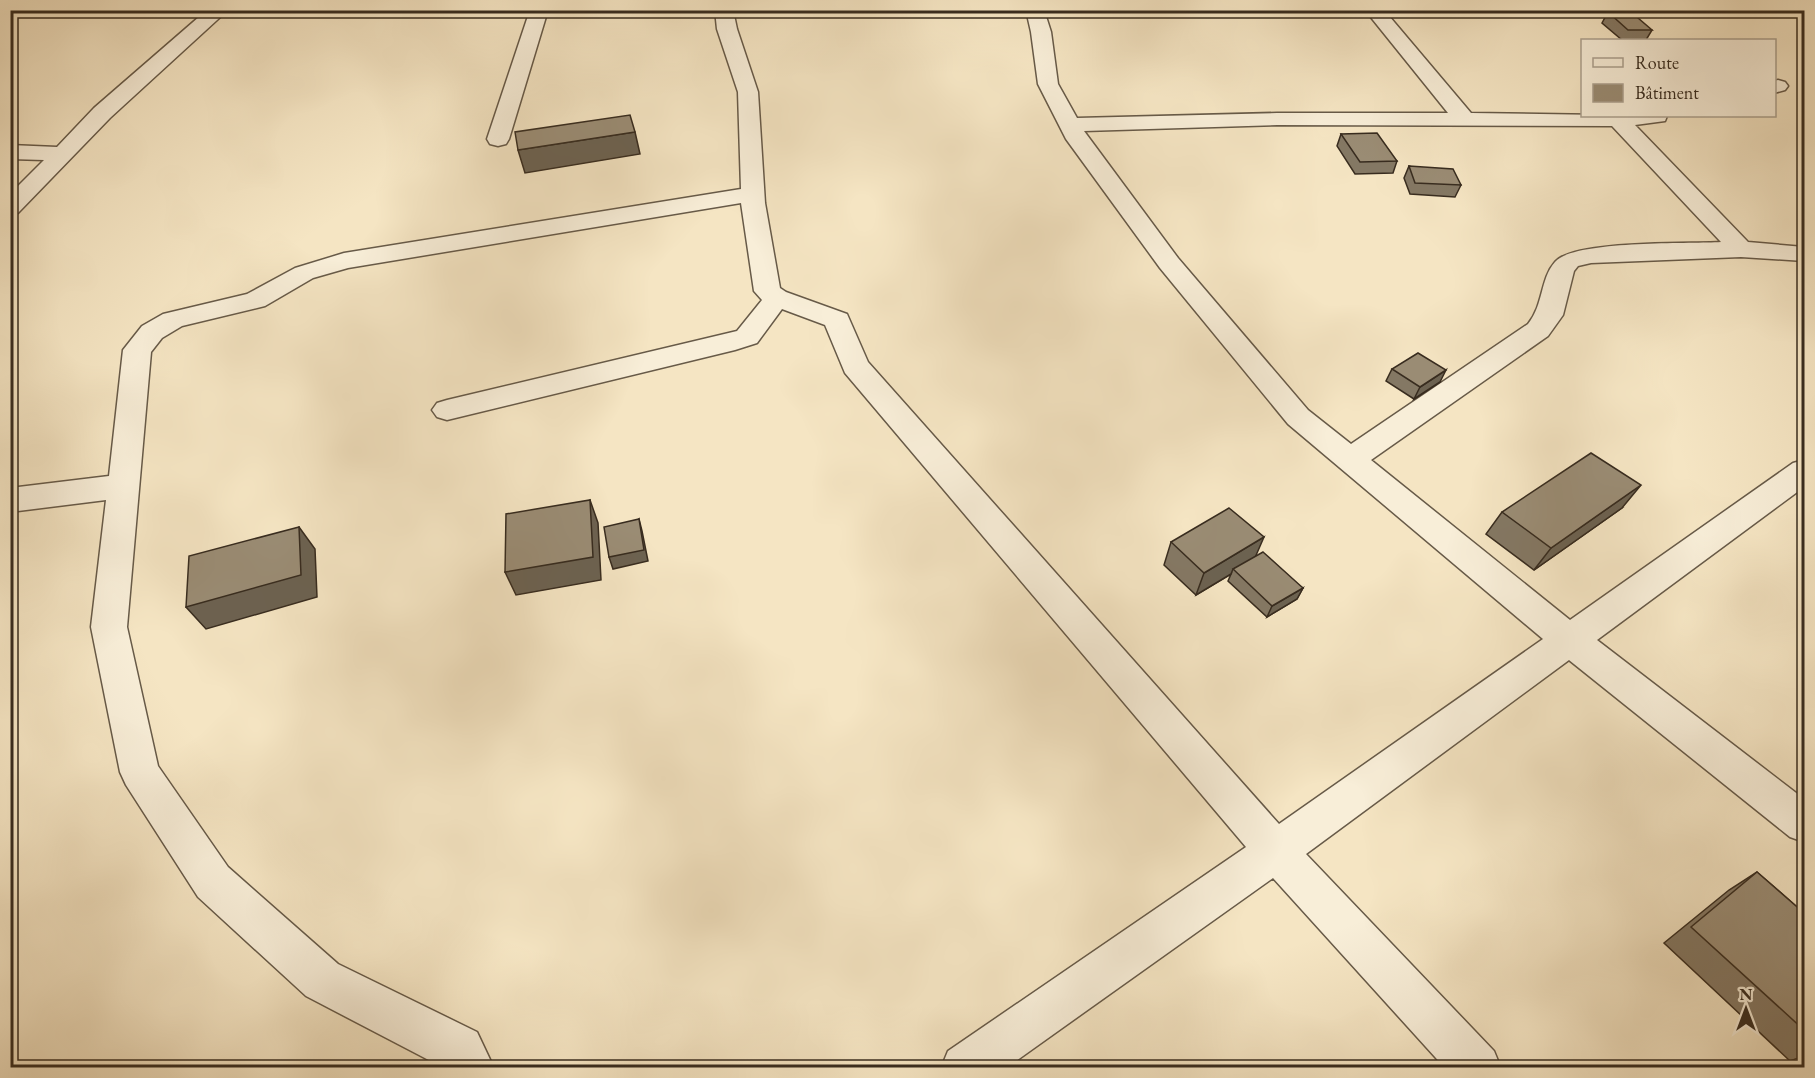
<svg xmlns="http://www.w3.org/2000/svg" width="1815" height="1078" viewBox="0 0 1815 1078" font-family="'EB Garamond',serif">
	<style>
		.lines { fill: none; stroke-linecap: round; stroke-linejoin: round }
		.street-casing { stroke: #675a48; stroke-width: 3 }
		.street { fill: #f8eed8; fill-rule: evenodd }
		.wall { fill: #847864; stroke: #382c1f; stroke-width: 1.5 }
		.shaded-wall { fill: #6c6251; stroke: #382c1f; stroke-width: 1.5 }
		.building { fill: #9a8c74; stroke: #382c1f; stroke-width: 1.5 }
	</style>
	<rect width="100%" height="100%" fill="#f5e5c3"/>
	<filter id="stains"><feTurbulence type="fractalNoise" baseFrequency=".00333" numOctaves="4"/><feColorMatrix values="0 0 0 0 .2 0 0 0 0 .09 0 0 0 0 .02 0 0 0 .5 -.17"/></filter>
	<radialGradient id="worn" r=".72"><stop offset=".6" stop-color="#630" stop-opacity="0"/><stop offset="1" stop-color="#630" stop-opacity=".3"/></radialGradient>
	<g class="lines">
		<defs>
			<path id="street" d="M207,10H228L110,118L18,213L10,215V194L44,160L10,159V145L57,147L94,108Z
				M530,10H548L509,139L506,144L498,146L490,144L487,139Z
				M715,10H733L737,29L758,92L765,203L780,288L786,292L847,314L868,362L1279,824L1543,639L1288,424L1160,268L1066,139L1038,84L1031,32L1026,10H1044L1051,32L1058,84L1077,118L1277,113H1448L1365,10H1384L1471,113L1667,116L1665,121L1635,125L1748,242L1804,247V261L1741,257L1591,263L1578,266L1574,271L1563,315L1548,336L1371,460L1570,620L1793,463L1804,460V487L1597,640L1804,799V842L1790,837L1569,660L1306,854L1494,1051L1501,1068H1445L1273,878L1006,1068H941L948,1051L1246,847L845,373L825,325L782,309L757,343L735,350L447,420L437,417L432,410L437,403L447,400L737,331L762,300L754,291L741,203L348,268L313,278L265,306L182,326L162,338L151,352L127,627L158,766L228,867L338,964L477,1032L494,1068H444L306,996L198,897L126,785L120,772L91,627L106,500L10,512V488L109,476L123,350L142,326L163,314L247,294L295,268L344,253L741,189L738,92L717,29ZM1277,125L1612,126L1721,242C1689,244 1573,240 1555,262C1540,279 1544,304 1528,324L1351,444L1308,410L1178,258L1084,131Z
				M1778,80L1785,82L1788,86L1785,90L1774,93V81Z"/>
		</defs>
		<use href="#street" class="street-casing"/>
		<use href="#street" class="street"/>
	</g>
	<path class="wall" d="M1608,12L1652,30L1646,40H1622L1602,23Z
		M1341,134L1397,161L1393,173L1355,174L1337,146Z
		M1409,166L1461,185L1455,197L1410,194L1404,178Z
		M1392,369L1440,382L1414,399L1386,381Z
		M1622,508L1534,570L1486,534L1502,512Z
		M1171,542L1256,556L1303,588L1297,599L1267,617L1228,581L1231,574L1196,595L1164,565Z
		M1757,872L1804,913V1056L1790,1061L1664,943L1729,890Z"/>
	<path class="shaded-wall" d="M635,132L640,154L525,173L518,150Z
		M1446,370L1440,382L1414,399L1420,387Z
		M1641,485L1622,508L1534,570L1551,548Z
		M590,500L598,523L601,580L516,595L505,572Z
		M639,519L642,531L648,561L613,569L609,557Z
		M299,527L315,549L317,597L206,629L186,607Z
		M1264,537L1254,560L1233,569L1231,574L1196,595L1204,573Z
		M1303,588L1297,599L1267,617L1272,606Z"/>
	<path class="building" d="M1608,12H1631L1652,30H1628Z
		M630,115L635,132L518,150L515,132Z
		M1377,133L1397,161L1360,162L1341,134Z
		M1409,166L1453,169L1461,185L1415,183Z
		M1418,353L1446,370L1420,387L1392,369Z
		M1591,453L1641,485L1551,548L1502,512Z
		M590,500L593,557L505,572L506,514Z
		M1229,508L1264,537L1204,573L1171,542Z
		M639,519L644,550L609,557L604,527Z
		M299,527L301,575L186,607L189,556Z
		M1263,552L1303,588L1272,606L1233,569Z
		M1757,872L1804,913V1030L1691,927Z"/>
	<rect width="1815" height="1078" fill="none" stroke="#f5e5c3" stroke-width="36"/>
	<rect x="12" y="12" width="1791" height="1054" fill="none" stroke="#382c1f" stroke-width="3"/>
	<rect x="18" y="18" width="1779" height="1042" fill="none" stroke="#382c1f" stroke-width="1.5"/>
	<rect x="1581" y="39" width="195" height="78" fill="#f8eed8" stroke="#aba08e" stroke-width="1.5"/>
	<rect x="1593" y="58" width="30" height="9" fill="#f8eed8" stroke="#aba08e" stroke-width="1.5"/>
	<text x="1635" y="69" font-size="18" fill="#382c1f">Route</text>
	<rect x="1593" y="84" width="30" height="18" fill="#9a8c74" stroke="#aba08e" stroke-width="1.5"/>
	<text x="1635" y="99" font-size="18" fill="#382c1f">Bâtiment</text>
	<g transform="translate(1746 1009)" stroke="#f8eed8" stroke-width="4.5" paint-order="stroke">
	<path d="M0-4.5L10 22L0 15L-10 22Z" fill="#382c1f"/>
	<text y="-9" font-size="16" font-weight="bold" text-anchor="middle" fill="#382c1f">N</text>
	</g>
	<rect width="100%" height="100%" filter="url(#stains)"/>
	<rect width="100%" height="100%" fill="url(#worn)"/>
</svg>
